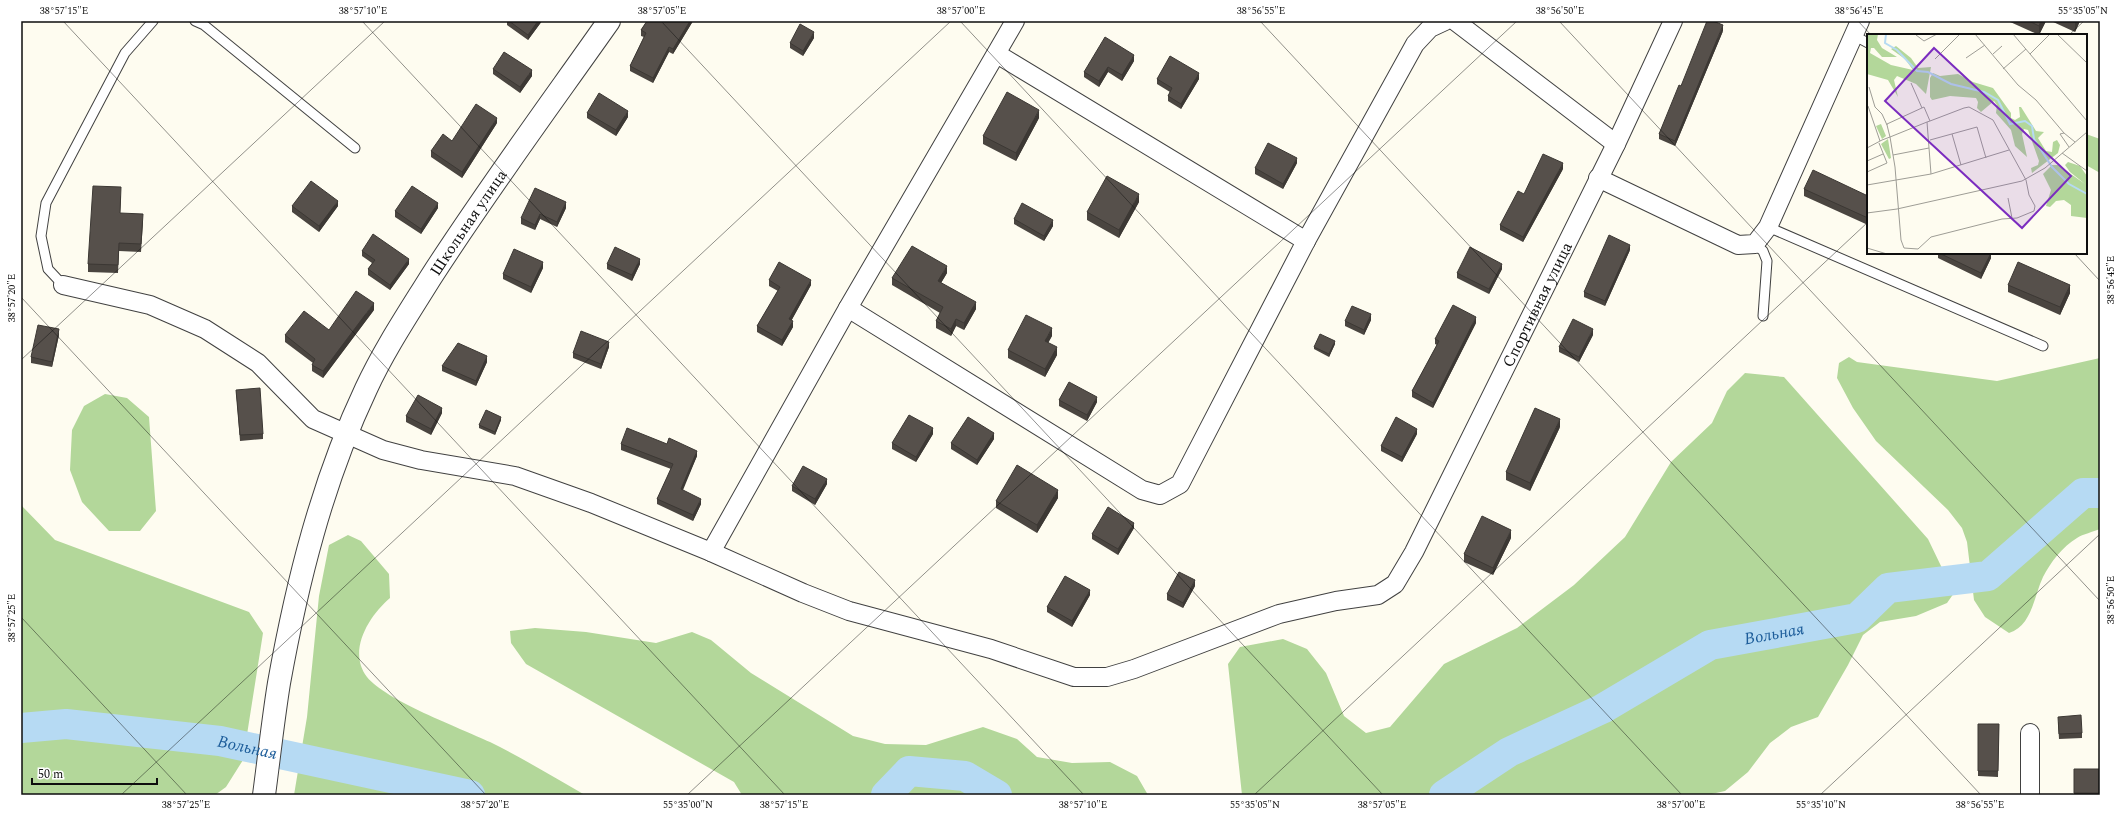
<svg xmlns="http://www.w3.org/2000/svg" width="2121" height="816" viewBox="0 0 2121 816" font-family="Spectral,serif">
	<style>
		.forest { fill: #b3d79a }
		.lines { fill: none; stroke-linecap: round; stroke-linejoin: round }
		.river { stroke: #b6daf3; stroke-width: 30 }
		.service-casing { stroke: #414141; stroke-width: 11 }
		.minor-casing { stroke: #414141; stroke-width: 20 }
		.tertiary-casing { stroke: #414141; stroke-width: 24 }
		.service { stroke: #fff; stroke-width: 9 }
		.minor { stroke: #fff; stroke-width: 18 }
		.tertiary { stroke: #fff; stroke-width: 22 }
		.wall { fill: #4a4540 }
		.shaded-wall { fill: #3c3834 }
		.building { fill: #56504b; stroke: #3c3834 }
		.ticks { fill: none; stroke: #0e0e0e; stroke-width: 1; stroke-opacity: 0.45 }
		.labels { text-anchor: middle; stroke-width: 4; stroke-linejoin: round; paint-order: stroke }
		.street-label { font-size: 16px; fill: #0e0e0e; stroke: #fff }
		.water-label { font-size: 17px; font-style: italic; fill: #1d5d9a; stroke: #fff }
		.inset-river { fill: none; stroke: #b6daf3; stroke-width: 2 }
		.inset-road { fill: none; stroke: #9e9d96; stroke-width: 1 }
		.view { fill: #7b2cbf; fill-opacity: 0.15; stroke: #7b2cbf; stroke-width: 2 }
		.inset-edge { fill: none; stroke: #0e0e0e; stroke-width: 2 }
		.neatline { fill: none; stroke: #0e0e0e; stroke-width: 1.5 }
		.ticks-label { font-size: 10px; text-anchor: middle; fill: #0e0e0e }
	</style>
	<rect width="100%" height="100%" fill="#fefcf0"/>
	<path class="forest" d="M2086,134L2100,139V173L2086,165Z
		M1849,357L1857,362L1997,381L2100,358V529C2093,532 2083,534 2077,538C2063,546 2050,563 2043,577C2034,596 2032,626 2009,633L1985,617L1974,600L1967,542L1962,528L1948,510L1876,441L1853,408L1837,378L1839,363Z
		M1745,373L1784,377L1928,539L1954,593L1947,603L1916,616L1880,622L1863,635L1848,665L1818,717L1791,727L1770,743L1748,772L1725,791L1707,795H1242L1228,664L1240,647L1283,639L1307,649L1326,673L1344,716L1366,733L1390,727L1444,664L1517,628L1574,585L1625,537L1671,462L1712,423L1727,391Z
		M105,394L127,398L149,417L156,511L140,531H109L82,502L70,470L72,430L84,406Z
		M21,505L55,540L249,612L263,633L243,760L226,787L215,795H21Z
		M348,535L361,541L389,574L390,598C369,616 347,651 367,677C385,700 460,728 490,742C522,758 554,777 585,795H294L307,717L319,596L329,545Z
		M535,628L586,632L656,643L692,632L711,640L751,673L853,736L885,744L926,745L983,727L1017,739L1037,757L1072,763L1110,762L1137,776L1148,795H742L734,782L526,664L511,643L510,631Z"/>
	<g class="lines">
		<g class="river">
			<path id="s1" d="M21,728L66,724L220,741L470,795"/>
			<path d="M886,795L909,771L965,776L997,795"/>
			<path id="s2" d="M1444,795L1509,752L1602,709L1710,645L1857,618L1888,588L1988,576L2083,493H2100"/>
		</g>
		<defs>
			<path id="service" d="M195,21L204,25L355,148
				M1853,35L1868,43
				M1768,227L2043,346
				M1755,244L1763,251L1767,261L1763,316
				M63,285L48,269L41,236L46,203L125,53L153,21"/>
			<g id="minor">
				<path d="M1455,21L1616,144"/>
				<path d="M997,54L1306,241"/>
				<path d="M1598,178L1738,245L1755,244L1768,227L1860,21"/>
				<path id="s3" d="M63,285L150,305L205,329L258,363L313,419L383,450L421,460L515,476L591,503L711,552L803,593L849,611L991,649L1074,677H1107L1134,669L1279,614L1336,601L1378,595L1395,584L1414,552L1616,144L1673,21"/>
				<path d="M848,308L1142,490L1160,495L1180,484L1306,241L1415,44L1430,28L1445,21"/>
				<path d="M711,552L848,308L1015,21"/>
				<path d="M2030,733V795"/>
			</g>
			<g id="tertiary">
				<path id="s4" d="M264,795C269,758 273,720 279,683C297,583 322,482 366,389C384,350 408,314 431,277C487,190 549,106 609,21"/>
			</g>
		</defs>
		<use href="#service" class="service-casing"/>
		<use href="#minor" class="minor-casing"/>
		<use href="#tertiary" class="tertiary-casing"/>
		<use href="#service" class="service"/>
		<use href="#minor" class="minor"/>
		<use href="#tertiary" class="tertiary"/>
	</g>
	<path class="wall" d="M507,21H542L528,40L507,25Z
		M647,21H693L673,54L669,52L653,83L630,71V66L644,37L641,36V30Z
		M2008,21H2046L2039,35Z
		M2051,21H2080L2075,32Z
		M1723,31L1675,146L1659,139V134L1681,86Z
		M814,38L803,56L790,48V43Z
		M1134,61L1122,81L1108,72L1099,87L1084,77V72Z
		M493,69L532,76L520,93L493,74Z
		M1157,79H1199L1181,109L1168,101V96L1170,92L1157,84Z
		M587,113L628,117L616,136L587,118Z
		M1039,118L1016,161L983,144V136Z
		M497,123L462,178L431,157V151Z
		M1297,163L1283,189L1255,174V168Z
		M1563,169L1523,242L1500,230V225L1524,194Z
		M1804,189L1868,196V225L1804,196Z
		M121,195L120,213L143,222L141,252L119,251L118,273L88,272V264Z
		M1139,202L1119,238L1087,220V212Z
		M292,206H338L319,232L292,212Z
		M438,208L421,234L395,217V211Z
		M566,208L557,227L540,219L535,230L521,224V218Z
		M1014,219L1053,226L1044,241L1014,224Z
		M1630,250L1605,306L1584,297V292Z
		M362,251L409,264L390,290L368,275V269L372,263L362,256Z
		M1938,253H1991V258L1981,279L1938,258Z
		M607,264H640L632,281L607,269Z
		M543,268L531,293L503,279V274Z
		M1502,269L1489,294L1457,278V273Z
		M947,273L941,283L976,309L964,330L956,326L951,336L936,328V321L940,313L892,285V278Z
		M769,280L811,285L791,321L793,327L782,346L757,332V326L778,291L769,286Z
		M2008,285L2070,293L2060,315L2008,292Z
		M374,310L323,378L312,371V365L313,363L285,342V335L329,330Z
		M1371,320L1364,335L1345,326V321Z
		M1476,323L1433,408L1412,397V391L1437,345L1435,344V339Z
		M59,335L52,367L31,363V357Z
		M1593,335L1579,362L1559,352V347Z
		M1052,336L1048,342L1057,355L1045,377L1008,358V350Z
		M1335,344L1329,357L1314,349V347Z
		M609,347L601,369L573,358V353Z
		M487,362L476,386L442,371V366Z
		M236,390L263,434V439L240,441Z
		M1059,400L1097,402L1087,421L1059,406Z
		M442,413L431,435L406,422V416Z
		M501,420L495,435L479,428V425Z
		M1560,427L1530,491L1506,480V472Z
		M933,434L916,462L892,449V443Z
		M1417,434L1402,462L1381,451V446Z
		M994,439L977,465L951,449V443Z
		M621,444H667L697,456L682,490L701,504L693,521L657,504V499L671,469L621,450Z
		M827,484L815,505L792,491V486Z
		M1058,498L1037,533L996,508V501Z
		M1134,528L1118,555L1092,539V534Z
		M1511,538L1493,575L1464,562V554Z
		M1195,586L1183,608L1167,600V594Z
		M1090,595L1072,627L1047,612V607Z
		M2058,722L2082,733V738L2059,739Z
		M1978,724H1999L1998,777L1978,776Z
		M2074,769H2100V795H2074Z"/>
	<path class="shaded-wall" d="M538,21H542L528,40V35Z
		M690,21H693L673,54V49Z
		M2041,21H2046L2039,35V26Z
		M2075,21H2080L2075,32Z
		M1723,25V31L1675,146V141Z
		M814,32V38L803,56V51Z
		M669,47V52L653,83V78Z
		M1134,55V61L1122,81V75Z
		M1108,67V72L1099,87V81Z
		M532,70V76L520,93V87Z
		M1199,73V79L1181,109V104Z
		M1039,110V118L1016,161V153Z
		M628,111V117L616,136V130Z
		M497,118V123L462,178V172Z
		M1297,158V163L1283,189V184Z
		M1563,163V169L1523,242V237Z
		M1139,194V202L1119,238V230Z
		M338,201V206L319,232V226Z
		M566,202V208L557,227V222Z
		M438,203V208L421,234V229Z
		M540,214V219L535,230V225Z
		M1053,220V226L1044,241V236Z
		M1630,245V250L1605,306V301Z
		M1991,253V258L1981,279V273Z
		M409,259V264L390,290V285Z
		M640,259V264L632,281V275Z
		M543,262V268L531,293V287Z
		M1502,264V269L1489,294V289Z
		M947,266V273L938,288V281Z
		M811,280V285L789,325V319Z
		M2070,285V293L2060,315V307Z
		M976,302V309L964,330V323Z
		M374,303V310L323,378V371Z
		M1371,314V320L1364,335V330Z
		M1476,317V323L1433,408V403Z
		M956,319V326L951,336V329Z
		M793,321V327L782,346V340Z
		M1052,328V336L1045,349V341Z
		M59,329V335L52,367V362Z
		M1593,329V335L1579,362V357Z
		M1335,341V344L1329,357V354Z
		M609,342V347L601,369V364Z
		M1057,347V355L1045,377V369Z
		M487,356V362L476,386V381Z
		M1097,397V402L1087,421V415Z
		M442,408V413L431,435V429Z
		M501,417V420L495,435V432Z
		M1560,419V427L1530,491V483Z
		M933,428V434L916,462V457Z
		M1417,429V434L1402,462V457Z
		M994,433V439L977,465V460Z
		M697,451V456L681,495V489Z
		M827,479V484L815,505V499Z
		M1058,490V498L1037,533V525Z
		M701,499V504L693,521V515Z
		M1134,523V528L1118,555V549Z
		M1511,530V538L1493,575V568Z
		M1195,580V586L1183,608V603Z
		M1090,590V595L1072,627V621Z"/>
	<path class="building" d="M509,21H538L528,35Z
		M647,21H690L673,49L669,47L653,78L630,66L646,33L641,30Z
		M1707,21H1713L1723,25L1675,141L1659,134L1679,85L1681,86Z
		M2029,21H2041L2039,26Z
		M800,24L814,32L803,51L790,43Z
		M1105,37L1134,55L1122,75L1108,67L1099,81L1084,72Z
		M504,52L532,70L520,87L493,69Z
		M1170,56L1199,73L1181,104L1168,96L1172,88L1157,79Z
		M1007,92L1039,110L1016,153L983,136Z
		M599,93L628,111L616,130L587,113Z
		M476,104L497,118L462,172L431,151L443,134L452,141Z
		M1268,143L1297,158L1283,184L1255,168Z
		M1543,154L1563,163L1523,237L1500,225L1518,191L1524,194Z
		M1813,170L1868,196V218L1804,189Z
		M1107,176L1139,194L1119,230L1087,212Z
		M311,181L338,201L319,226L292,206Z
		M93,186L121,187L120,213L143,214L141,244L119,243L118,265L88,264Z
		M412,186L438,203L421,229L395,211Z
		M535,188L566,202L557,222L540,214L535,225L521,218Z
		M1022,203L1053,220L1044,236L1014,219Z
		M373,234L409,259L390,285L368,269L375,260L362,251Z
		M1609,235L1630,245L1605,301L1584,292Z
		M912,246L947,266L938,281L976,302L964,323L956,319L951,329L936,321L943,307L892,278Z
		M615,247L640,259L632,275L607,264Z
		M1470,247L1502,264L1489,289L1457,273Z
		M514,249L543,262L531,287L503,274Z
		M1939,253H1991L1981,273Z
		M779,262L811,280L789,319L793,321L782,340L757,326L780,287L769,280Z
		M2018,262L2070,285L2060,307L2008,285Z
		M356,291L374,303L323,371L312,365L315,359L285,335L304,311L329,330Z
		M1453,305L1476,317L1433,403L1412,391L1439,341L1435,339Z
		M1352,306L1371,314L1364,330L1345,321Z
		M1026,315L1052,328L1045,341L1057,347L1045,369L1008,350Z
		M1573,319L1593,329L1579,357L1559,347Z
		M38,325L59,329L52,362L31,357Z
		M581,331L609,342L601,364L573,353Z
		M1320,334L1335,341L1329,354L1314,347Z
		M458,343L487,356L476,381L442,366Z
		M1069,382L1097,397L1087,415L1059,400Z
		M260,388L263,434L240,435L236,390Z
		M418,395L442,408L431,429L406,416Z
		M1535,408L1560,419L1530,483L1506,472Z
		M486,410L501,417L495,432L479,425Z
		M909,415L933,428L916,457L892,443Z
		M968,417L994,433L977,460L951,443Z
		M1396,417L1417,429L1402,457L1381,446Z
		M627,428L667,444L669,438L697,451L681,489L701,499L693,515L657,499L673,464L621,444Z
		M1017,465L1058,490L1037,525L996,501Z
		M803,466L827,479L815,499L792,486Z
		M1108,507L1134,523L1118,549L1092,534Z
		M1482,516L1511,530L1493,568L1464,554Z
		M1179,572L1195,580L1183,603L1167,594Z
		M1065,576L1090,590L1072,621L1047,607Z
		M2081,715L2082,733L2059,734L2058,717Z
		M1978,724H1999L1998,771H1978Z
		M2074,769H2100V793H2074Z"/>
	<path class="ticks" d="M63,21L785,795M362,21L1084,795M661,21L1383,795M960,21L1682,795M1260,21L1981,795M1559,21L2100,601M1858,21L1871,35M2069,35L2084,21M2074,253L2100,281M21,297L486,795M21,360L385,21M21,617L187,795M121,795L951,21M687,795L1517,21M1254,795L1868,222M1820,795L2100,534"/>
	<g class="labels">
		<g class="street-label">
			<text dy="6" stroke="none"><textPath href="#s4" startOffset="616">Школьная улица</textPath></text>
			<text dy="6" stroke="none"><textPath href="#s3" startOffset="1748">Спортивная улица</textPath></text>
		</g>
		<g class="water-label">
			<text dy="6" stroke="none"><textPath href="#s2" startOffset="371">Вольная</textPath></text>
			<text dy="6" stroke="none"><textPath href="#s1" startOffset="228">Вольная</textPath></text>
		</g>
	</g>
	<g transform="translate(1867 34)">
		<rect width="220" height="220" fill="#fefcf0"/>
		<path d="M0,0H11L10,6L15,14L30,23H15L7,14H4L3,19L24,31L46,36L38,25L24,15L29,12L44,24L51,34L64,33L59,60L49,50L30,42L27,46L31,63L21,46L0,40ZM66,39L73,42L91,40L106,48L126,54L144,79V84L148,86L153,83L152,73H154L169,97L177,98L171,104L179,117L185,118L186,108L190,106L193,111L191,119L165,139L164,134L171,131L172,127L161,96L157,95L155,100L160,123L148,112L144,96L129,79L130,71L127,67L114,78L110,74L111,68L109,64L83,62L65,66L63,63V44ZM14,90L19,102L15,105L9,92ZM21,105L24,124L22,125L14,110ZM201,128L213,132L220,142V184L204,182V171L197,166L189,167L183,173L179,172L184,156L176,140L185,131H191L218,150L203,138L198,131Z" fill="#b3d79a"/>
		<path class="inset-river" d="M19,0L18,9L30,16L50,37L61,38L84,50L117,58L131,66L143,90L158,87L165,92L167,105L185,133L202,150L220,160"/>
		<path class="inset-road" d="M108,0L151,51L169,66L197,99M146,0L220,87M190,0L220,29M49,1L57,7L70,0M126,20L135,12M163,20L183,0M99,24L118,11M68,25L93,0M136,35L159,15M44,49L55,74M2,53L8,73L15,80L20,91M1,72L13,107M60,88L64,140M85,100L94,131M63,106L110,93L119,124M202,113L193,100L197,99L208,108M0,114L15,106L23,103L60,88L63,87L97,74L102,73L126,86L159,146L162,161L168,172L167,177L150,184L135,185L64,203L51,215L37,214L34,206L28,133L23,103L20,91V90L57,73L63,87M195,119L220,137M26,121L62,114M0,127L16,120M0,138L20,129L12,109M0,151L64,140L142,116M141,164L145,184M0,179L30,175L155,147L178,134L220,98M0,214L20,220"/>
		<path class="view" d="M67,14L204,142L155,194L18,67Z"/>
		<rect width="220" height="220" class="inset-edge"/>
	</g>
	<rect width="2121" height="816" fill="none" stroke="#ffffff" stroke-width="44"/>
	<path d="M32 778v6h125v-6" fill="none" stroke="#0e0e0e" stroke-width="2"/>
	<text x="38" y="778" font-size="12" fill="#0e0e0e" stroke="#ffffff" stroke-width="3" paint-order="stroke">50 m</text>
	<rect x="22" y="22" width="2077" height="772" class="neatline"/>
	<g class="ticks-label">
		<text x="64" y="14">38°57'15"E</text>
		<text x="363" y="14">38°57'10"E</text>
		<text x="662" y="14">38°57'05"E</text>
		<text x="961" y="14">38°57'00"E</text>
		<text x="1261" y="14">38°56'55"E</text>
		<text x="1560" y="14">38°56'50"E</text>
		<text x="1859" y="14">38°56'45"E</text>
		<text x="2083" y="14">55°35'05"N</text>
		<text transform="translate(2110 280) rotate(-90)" y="4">38°56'45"E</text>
		<text transform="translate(11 298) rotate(-90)" y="4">38°57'20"E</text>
		<text transform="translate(2110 600) rotate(-90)" y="4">38°56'50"E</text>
		<text transform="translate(11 618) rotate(-90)" y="4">38°57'25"E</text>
		<text x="186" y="808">38°57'25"E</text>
		<text x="485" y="808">38°57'20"E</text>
		<text x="688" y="808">55°35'00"N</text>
		<text x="784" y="808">38°57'15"E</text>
		<text x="1083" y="808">38°57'10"E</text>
		<text x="1255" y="808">55°35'05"N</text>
		<text x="1382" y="808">38°57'05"E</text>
		<text x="1681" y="808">38°57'00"E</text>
		<text x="1821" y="808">55°35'10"N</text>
		<text x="1980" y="808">38°56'55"E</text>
	</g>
</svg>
